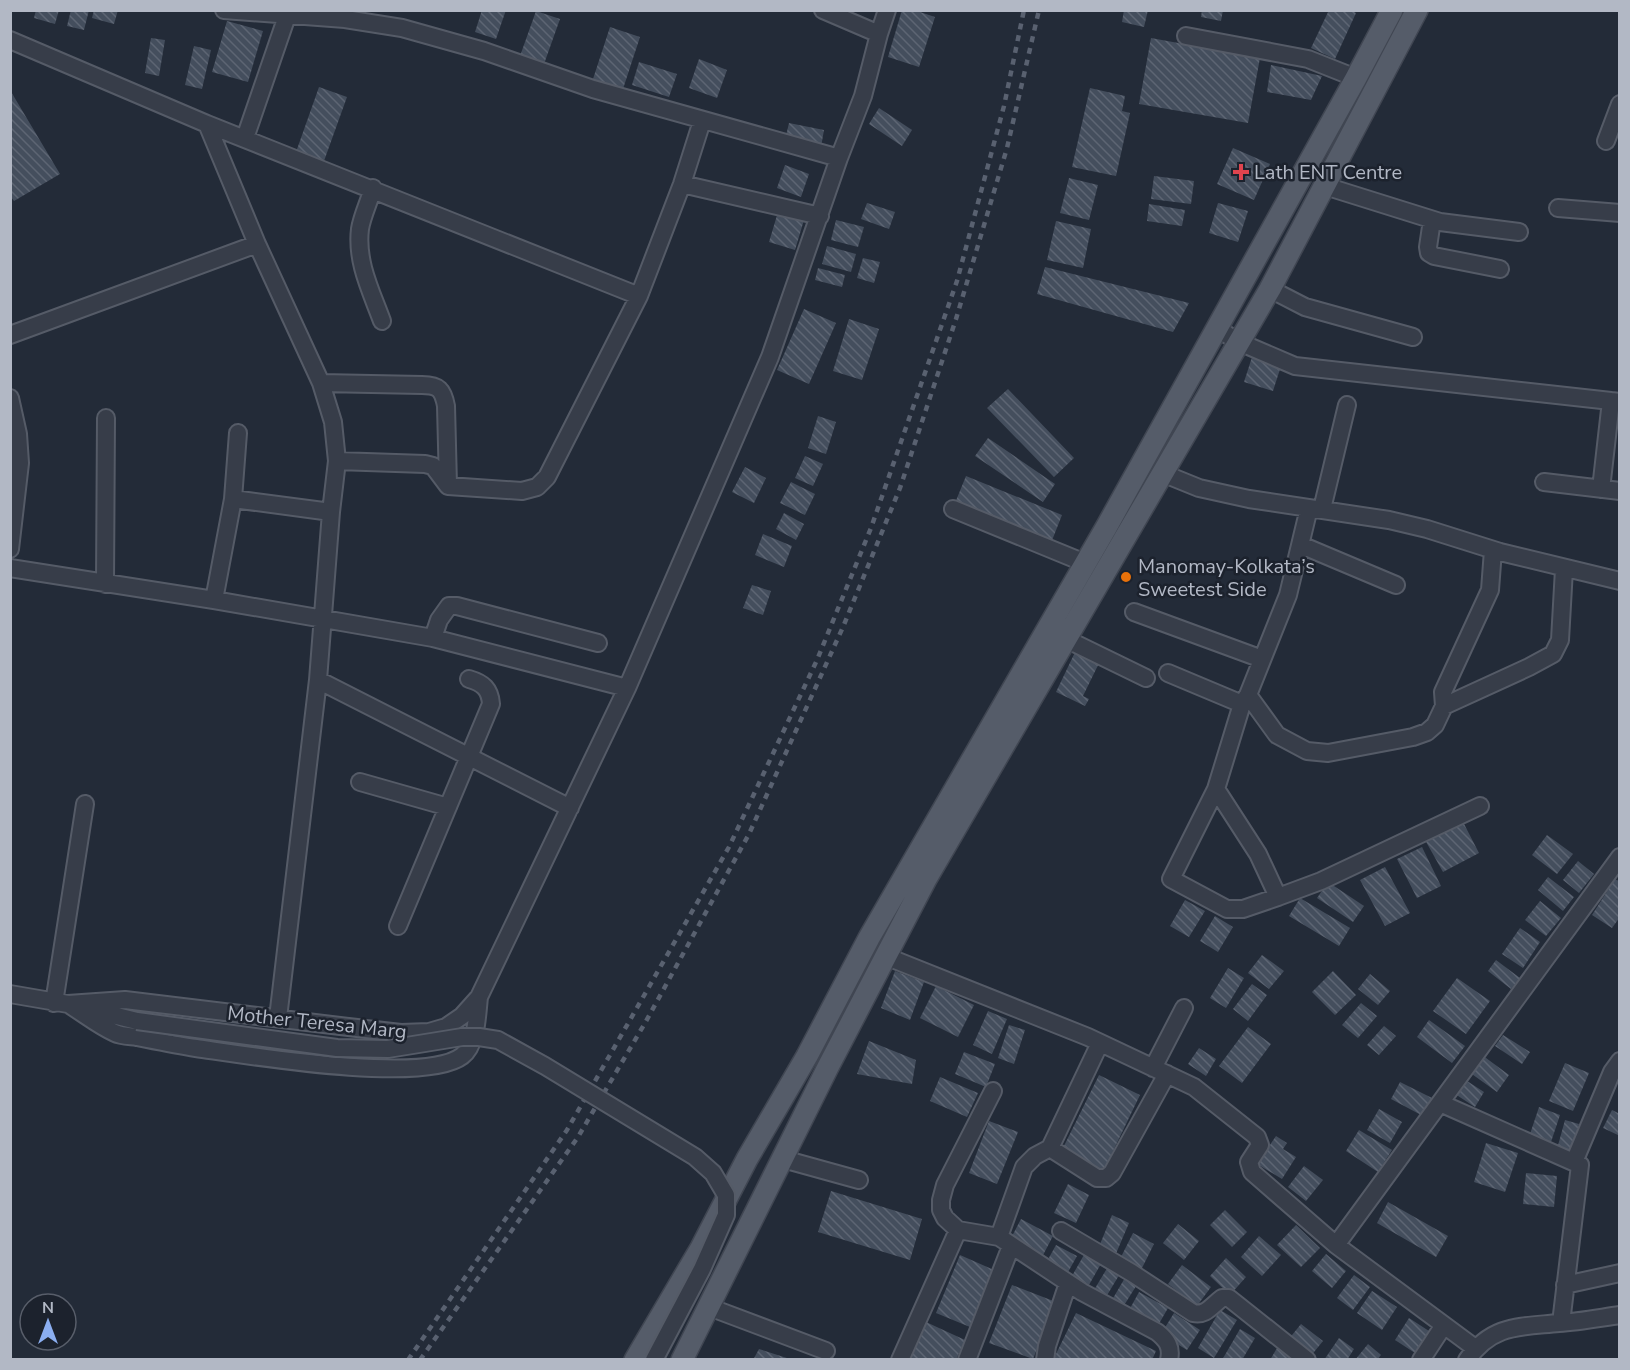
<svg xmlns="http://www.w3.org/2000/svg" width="1630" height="1370" viewBox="0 0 1630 1370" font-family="'Nunito Sans',sans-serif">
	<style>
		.building { fill: url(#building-back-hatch) }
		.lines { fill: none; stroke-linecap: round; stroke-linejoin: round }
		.minor-casing { stroke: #555b67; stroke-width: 20 }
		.major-casing { stroke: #404652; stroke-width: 24 }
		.minor { stroke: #373d49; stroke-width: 16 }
		.major { stroke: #555c69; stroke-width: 21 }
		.rail { stroke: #596170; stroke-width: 4.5; stroke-dasharray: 6 6; stroke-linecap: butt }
		.minor-bridge-casing { stroke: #555b67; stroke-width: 20; stroke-linecap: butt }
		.minor-bridge { stroke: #373d49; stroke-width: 16 }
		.health-dot { fill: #e0444e; stroke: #1c222d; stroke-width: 2 }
		.food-dot { fill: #e8710a; stroke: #1c222d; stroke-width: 2 }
		.labels { text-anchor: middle; stroke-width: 5; stroke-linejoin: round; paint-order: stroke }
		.poi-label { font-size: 20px; fill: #b2b8c5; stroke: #1c222d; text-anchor: start }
		.street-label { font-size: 20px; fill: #b2b8c5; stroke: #1c222d }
	</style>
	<defs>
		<pattern id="building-back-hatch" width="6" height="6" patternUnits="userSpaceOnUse" patternTransform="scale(1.5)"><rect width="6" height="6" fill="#444e5d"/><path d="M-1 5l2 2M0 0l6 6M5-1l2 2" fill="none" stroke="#5d6573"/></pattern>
	</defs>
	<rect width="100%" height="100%" fill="#232b38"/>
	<path class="building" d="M36,10H59L55,24L34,18Z
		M71,10H89L84,30L67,26Z
		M94,10H118L114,24L92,18Z
		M482,10H506L496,39L475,32Z
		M902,10H914L935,17L919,67L888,57Z
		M1124,10H1148L1144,27L1122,22Z
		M1202,10H1223L1221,21L1201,17Z
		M1329,10H1351L1356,13L1335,59L1311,48Z
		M536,11L560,19L544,64L520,56Z
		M227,21L263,31L248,82L212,72Z
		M610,27L640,37L622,92L592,82Z
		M151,38L165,40L159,76L145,73Z
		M1151,38L1260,58L1248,123L1139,104Z
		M194,46L211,50L202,89L185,85Z
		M699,59L727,70L717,98L689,88Z
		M639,62L677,74L669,97L632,85Z
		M1271,65L1322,76L1311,100L1267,92Z
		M319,87L347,97L324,161L296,152Z
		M1090,88L1125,96L1122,111L1130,113L1116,176L1072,167Z
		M10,90L60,174L14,201L10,196Z
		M879,108L912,130L902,146L869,124Z
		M789,123L824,130L821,147L785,140Z
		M1233,148L1270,164L1254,200L1217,184Z
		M785,165L809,174L801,197L777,188Z
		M1154,176L1194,181L1191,204L1151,199Z
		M1069,178L1098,185L1089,220L1060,213Z
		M867,203L895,212L889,229L861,219Z
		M1218,203L1248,211L1238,242L1209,233Z
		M1149,204L1185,210L1182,226L1147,221Z
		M778,212L804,220L795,250L769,242Z
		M836,220L864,227L858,247L831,240Z
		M1056,221L1091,229L1083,268L1047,260Z
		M827,246L856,254L851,272L822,264Z
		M863,258L880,262L874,283L857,278Z
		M1045,267L1189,303L1173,332L1037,294Z
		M818,268L845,275L842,287L815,280Z
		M804,309L836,323L809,384L777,370Z
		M849,319L879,329L862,380L833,371Z
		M1252,357L1281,366L1273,391L1244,382Z
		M1008,389L1074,458L1054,477L987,408Z
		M818,416L836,422L826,454L808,448Z
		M988,438L1055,484L1043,502L975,456Z
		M805,456L823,464L813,486L795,478Z
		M745,467L766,478L754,503L732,492Z
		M966,476L1062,515L1051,543L955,503Z
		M791,482L815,494L805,515L780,503Z
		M784,513L804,524L796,540L776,529Z
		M763,534L792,546L784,567L755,555Z
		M752,585L771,591L763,615L743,608Z
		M1078,646L1102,657L1083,696L1089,699L1085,706L1056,692Z
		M1462,820L1479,853L1443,872L1425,840Z
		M1547,835L1573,854L1557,874L1532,855Z
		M1422,847L1441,886L1417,898L1397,859Z
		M1578,861L1594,874L1579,893L1563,880Z
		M1385,867L1410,913L1385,926L1360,880Z
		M1548,877L1574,897L1563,911L1538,890Z
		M1615,879L1620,882V917L1612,928L1592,915Z
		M1328,882L1364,906L1353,922L1317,898Z
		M1300,898L1350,928L1339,946L1289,916Z
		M1185,900L1205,911L1189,937L1170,926Z
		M1540,901L1561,918L1546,936L1525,920Z
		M1215,916L1233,927L1218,952L1200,941Z
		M1520,928L1540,942L1523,968L1502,954Z
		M1262,955L1284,971L1269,989L1248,973Z
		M1496,960L1520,978L1511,989L1488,971Z
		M1228,968L1244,978L1226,1008L1210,998Z
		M895,971L924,982L910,1020L881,1008Z
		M1333,971L1356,995L1335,1015L1312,992Z
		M1370,974L1390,991L1378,1005L1358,989Z
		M1457,978L1490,1001L1466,1034L1433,1011Z
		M1252,984L1267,995L1248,1021L1233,1009Z
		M936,986L974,1005L958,1037L920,1018Z
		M1361,1003L1377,1016L1358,1038L1342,1025Z
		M988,1011L1007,1019L992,1054L973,1045Z
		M1429,1020L1465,1046L1452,1063L1417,1037Z
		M1009,1025L1025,1030L1014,1064L998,1058Z
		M1384,1026L1396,1036L1379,1055L1367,1045Z
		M1248,1027L1271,1044L1242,1083L1219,1066Z
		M1503,1035L1530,1052L1522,1064L1495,1046Z
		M869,1041L916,1060L912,1084L857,1074Z
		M1199,1048L1216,1059L1206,1076L1188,1064Z
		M964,1052L995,1064L986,1087L955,1074Z
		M1482,1055L1509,1075L1497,1092L1469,1072Z
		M1565,1063L1589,1073L1573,1111L1549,1101Z
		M1099,1075L1140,1095L1103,1172L1061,1152Z
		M940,1077L978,1093L967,1117L930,1101Z
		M1464,1079L1484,1092L1475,1107L1455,1094Z
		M1400,1082L1432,1098L1423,1116L1391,1099Z
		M1539,1107L1560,1115L1549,1148L1528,1140Z
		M1379,1109L1402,1122L1390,1143L1367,1130Z
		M1612,1110L1620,1114V1136L1603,1128Z
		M1565,1120L1579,1124L1571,1153L1557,1149Z
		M989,1121L1018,1132L997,1184L969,1173Z
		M1359,1130L1392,1150L1378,1172L1346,1151Z
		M1276,1136L1287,1143L1283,1149L1296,1157L1282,1179L1257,1164Z
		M1486,1143L1518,1153L1505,1192L1474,1182Z
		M1304,1166L1323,1180L1306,1201L1288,1187Z
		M1526,1173L1557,1176L1554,1207L1523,1204Z
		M1068,1184L1089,1195L1076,1223L1054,1213Z
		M831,1191L922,1219L910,1260L818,1232Z
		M1388,1202L1448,1236L1436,1257L1377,1223Z
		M1225,1210L1247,1232L1232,1247L1210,1225Z
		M1112,1215L1129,1223L1115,1256L1098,1249Z
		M1021,1219L1053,1236L1042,1257L1010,1240Z
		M1178,1224L1199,1241L1184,1260L1163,1243Z
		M1296,1225L1320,1248L1301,1267L1277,1245Z
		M1133,1233L1154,1244L1140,1272L1119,1261Z
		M1259,1236L1281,1255L1262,1276L1241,1257Z
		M1056,1245L1077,1256L1067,1274L1046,1263Z
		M1085,1253L1102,1262L1089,1285L1072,1276Z
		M1326,1254L1346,1271L1332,1288L1312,1271Z
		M960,1255L994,1270L970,1327L936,1313Z
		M1226,1258L1246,1277L1230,1295L1210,1276Z
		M1109,1265L1121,1272L1106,1297L1094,1290Z
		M1182,1265L1211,1287L1197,1306L1168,1284Z
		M1354,1275L1370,1287L1353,1310L1337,1298Z
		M1126,1276L1138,1283L1123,1307L1112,1300Z
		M1012,1285L1056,1302L1033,1359L989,1343Z
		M1372,1291L1397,1307L1382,1330L1357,1313Z
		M1139,1292L1168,1308L1156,1329L1127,1314Z
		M1220,1310L1237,1320L1214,1358L1198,1348Z
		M1076,1313L1156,1351L1152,1360H1058L1054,1358Z
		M1174,1313L1200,1330L1187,1350L1161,1334Z
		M1409,1318L1429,1331L1415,1353L1395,1340Z
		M926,1322L965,1340L956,1360H908Z
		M1301,1324L1323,1341L1310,1357L1288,1340Z
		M1240,1329L1255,1338L1242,1360H1222Z
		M1339,1338L1354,1349L1347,1360H1324Z
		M1368,1344L1381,1355L1377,1360H1355Z
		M1277,1348L1294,1360H1270Z
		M759,1349L790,1359V1360H753Z"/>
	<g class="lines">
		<defs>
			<path id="minor" d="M224,10L345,19L402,28L484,51L593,89L839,158
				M823,10L879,34
				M1186,36L1308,59L1356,78
				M10,40L207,124L639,296
				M207,124L257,244L321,383L333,422L337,461L331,512L318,680L278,1018
				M245,138L287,16
				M1606,141L1620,104
				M682,184L820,216
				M1325,186L1440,222L1519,232
				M373,188C369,202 362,216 360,229C356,262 371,291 382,321
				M1558,208L1620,213
				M1432,220L1428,247L1429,253L1434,256L1500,269
				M1270,289L1305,307L1413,337
				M1216,328L1239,342L1295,366L1620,402
				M10,335L257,244
				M321,383L422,385C439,385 443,390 446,406L448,485
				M10,398L18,434L20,463L10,549
				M337,461L425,464L433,466L448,486L522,491L537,487L547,477L639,296L682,184L702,121
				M1162,473L1199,488L1249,499L1389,520L1427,529L1500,552L1620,581
				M1544,482L1620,491
				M1601,489L1611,401
				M233,499L331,512
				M1309,508L1288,595L1248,695L1277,735L1307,751L1328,753L1413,737L1427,732L1435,725L1444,706L1529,667L1553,654L1560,640L1564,569
				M953,509L1085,563
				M1322,509L1347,405
				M1301,545L1396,585
				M10,568L214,600L433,638L627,688
				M105,584L106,418
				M214,600L233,499L238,433
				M1134,612L1262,659
				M433,638L439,620L449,606H457L598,643
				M1066,639L1146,678
				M1168,673L1242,704
				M318,680L570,808
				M1248,695L1242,704L1216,789L1171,879L1227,909H1243L1278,897
				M1444,706L1443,692L1490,590L1493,550
				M360,782L448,807
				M1216,789L1258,854L1278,897L1321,881L1480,806
				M398,926L491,704C490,689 483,683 469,679
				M885,956L1088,1037L1194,1087L1257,1137L1260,1145L1249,1162L1252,1172L1336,1245L1475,1348
				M10,994L68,1004L137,1021
				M54,1003L85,804
				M68,1004L125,1000L357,1028L401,1033L429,1032L446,1027L462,1016L479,997L627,688L770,357L839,158L863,96L879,34L887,10
				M68,1004C83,1013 99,1026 115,1033C121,1036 130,1036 137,1037C157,1041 176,1045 196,1048C246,1055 424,1085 462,1056C477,1045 477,1014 479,997
				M1153,1068L1184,1008
				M993,1091L945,1185L941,1200V1210L945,1218L958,1230L999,1237L1082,1292L1157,1332C1167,1340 1172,1347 1169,1360
				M1440,1103L1580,1165L1561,1323
				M1050,1148L1097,1178H1106L1112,1173L1167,1074
				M783,1159L859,1180
				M1574,1162L1612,1072L1620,1061
				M1061,1231L1132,1273L1193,1313C1206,1316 1211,1306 1222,1298H1229L1307,1360
				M999,1237L1024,1167L1035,1156L1050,1148L1100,1043
				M1336,1245L1620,857
				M1565,1285L1620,1273
				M709,1307L826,1351
				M900,1360L958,1230
				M967,1360L1011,1246
				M1045,1360L1047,1346L1068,1283
				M1421,1360L1444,1325
				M1467,1360C1492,1324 1520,1327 1559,1323C1579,1322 1599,1318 1620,1315"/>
			<path id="major" d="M635,1360L701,1248L747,1159L807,1056L869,938L1107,526L1356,78L1392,10
				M682,1360L828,1067L926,879L1270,289L1417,10"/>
		</defs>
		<use href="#minor" class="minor-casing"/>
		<use href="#major" class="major-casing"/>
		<use href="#minor" class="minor"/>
		<use href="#major" class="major"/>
		<path class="rail" d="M408,1360L567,1130L729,847L817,660L871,528L957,281L1004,106L1024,10
			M420,1360L578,1137L645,1023L749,834L843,627L900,488L956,319L1007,148L1039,10"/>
		<defs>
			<path id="minor-bridge" d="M137,1021L337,1048L388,1049L462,1037H479L498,1040L545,1066L695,1157L713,1173L726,1195V1215L702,1269L654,1360"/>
		</defs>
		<use href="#minor-bridge" class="minor-bridge-casing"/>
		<use href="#minor-bridge" class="minor-bridge"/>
	</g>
	<path class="health-dot" d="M1238 163h6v6h6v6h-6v6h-6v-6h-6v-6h6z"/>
	<circle class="food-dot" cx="1126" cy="577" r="6"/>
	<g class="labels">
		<g class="poi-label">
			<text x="1254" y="179">Lath ENT Centre</text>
			<text x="1138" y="573">Manomay-Kolkata’s<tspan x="1138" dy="23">Sweetest Side</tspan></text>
		</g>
		<g class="street-label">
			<text transform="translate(317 1022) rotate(6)" y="7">Mother Teresa Marg</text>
		</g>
	</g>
	<rect width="1630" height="1370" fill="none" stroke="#b2b8c5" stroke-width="24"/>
	<g transform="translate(48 1322)"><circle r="28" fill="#1c222d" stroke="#585e6a" stroke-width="1.5"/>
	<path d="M0-4.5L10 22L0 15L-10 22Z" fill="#8baef0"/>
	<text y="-9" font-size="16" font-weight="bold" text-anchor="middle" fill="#b2b8c5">N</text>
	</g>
</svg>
